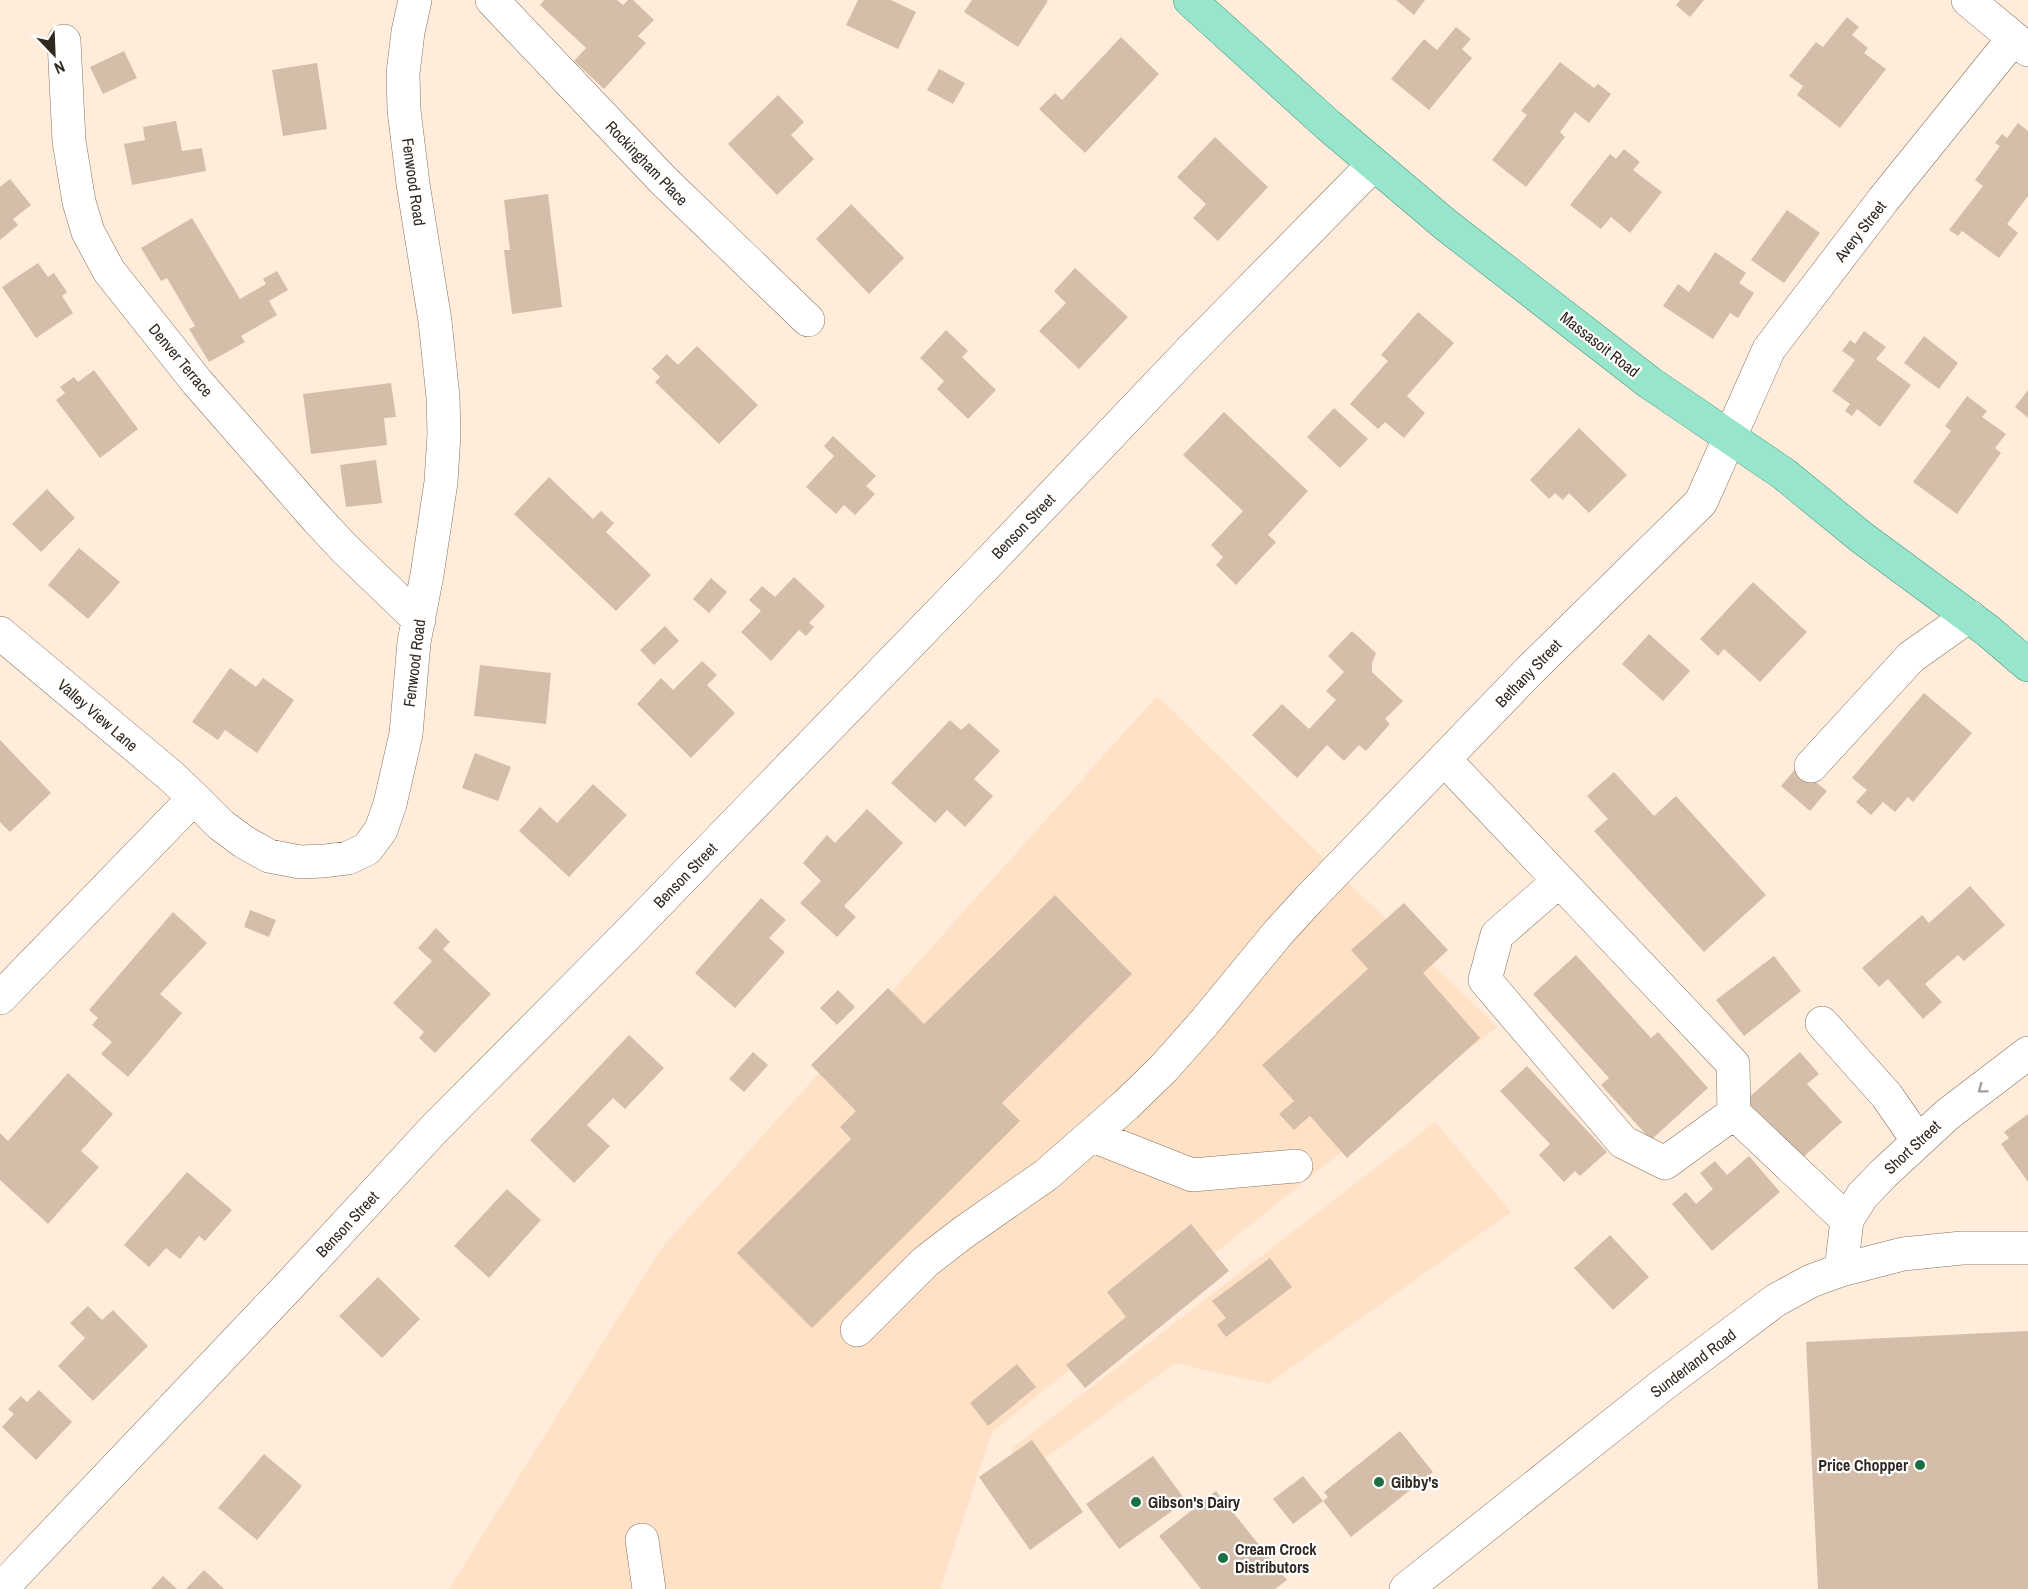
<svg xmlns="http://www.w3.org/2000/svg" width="2028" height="1589" viewBox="0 0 2028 1589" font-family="'Archivo Narrow',sans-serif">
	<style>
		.built { fill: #ffe1c6 }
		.building { fill: #d5bea9 }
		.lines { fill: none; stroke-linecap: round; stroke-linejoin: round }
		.minor-casing { stroke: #87725f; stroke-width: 34 }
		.major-casing { stroke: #47977b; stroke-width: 34 }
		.minor { stroke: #fff; stroke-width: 33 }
		.major { stroke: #98e5cd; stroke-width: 33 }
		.oneway { stroke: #a29e9b }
		.poi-dot { fill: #1c7042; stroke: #fff; stroke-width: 2 }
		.labels { text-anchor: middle; stroke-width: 4.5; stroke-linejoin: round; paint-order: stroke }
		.street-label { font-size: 16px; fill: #312820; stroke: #fff }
		.poi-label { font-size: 16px; font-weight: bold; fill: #312820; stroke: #fff; text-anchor: start }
	</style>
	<rect width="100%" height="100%" fill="#ffecdb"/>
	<path class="built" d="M1157,696L1497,1027L992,1432L940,1589H449L661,1249Z
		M1435,1122L1511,1212L1268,1384L1175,1363L1025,1473L1011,1449Z"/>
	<path class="building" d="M544,0H617L623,5L628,0H633L654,20L638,36L646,43L604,89L574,61L586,48L540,5Z
		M858,0H891L916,12L898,49L846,25Z
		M972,0H1046L1048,1L1018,47L964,12Z
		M1396,0H1425L1414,15Z
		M1680,0H1704L1690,17L1676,5Z
		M1847,17L1859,27L1852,35L1868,48L1864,53L1886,69L1840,128L1797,95L1803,86L1789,76L1816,42L1823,47Z
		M1456,27L1471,39L1462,49L1472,58L1429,110L1391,79L1424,39L1437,50Z
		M1121,37L1159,74L1085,153L1039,109L1055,93L1062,100Z
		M124,51L137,78L103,94L90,67Z
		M1560,62L1594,88L1598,84L1611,94L1589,123L1575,112L1560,132L1565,137L1526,187L1492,160L1527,115L1521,111Z
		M317,63L327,129L283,136L272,70Z
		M939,69L965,83L953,104L927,90Z
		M778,95L804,122L791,135L814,159L777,195L728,144Z
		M176,121L182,151L202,148L206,171L132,185L124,144L145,140L143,127Z
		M2018,123L2028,131V196L2007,224L2018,233L1999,258L1962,231L1958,236L1949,230L1983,186L1975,180L2000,146L1995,143L2002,134L2007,138Z
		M1215,137L1268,187L1218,241L1193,218L1206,204L1177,177Z
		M1624,149L1640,162L1633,170L1662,192L1630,233L1611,217L1601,229L1570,205L1610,154L1616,159Z
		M10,179L31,205L13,219L18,225L0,240V187Z
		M548,194L562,307L512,314L504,250H510L504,200Z
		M851,204L904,258L869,294L816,239Z
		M1787,210L1820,233L1784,283L1751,260Z
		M192,218L240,299L266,284L263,279L277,271L288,290L269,301L277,315L241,336L245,342L209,362L189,329L195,326L167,278L161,281L141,248Z
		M1715,252L1746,273L1739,283L1754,293L1738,318L1730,313L1713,339L1663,306L1678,284L1689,292Z
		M38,263L48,277L54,273L67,292L62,296L73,313L36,338L2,287Z
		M1075,268L1128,317L1079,369L1039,331L1066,303L1054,291Z
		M1418,312L1454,343L1407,396L1425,413L1404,438L1385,422L1378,429L1350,404L1388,361L1381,355Z
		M946,330L968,351L962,357L996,390L968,419L937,389L944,381L920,358Z
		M1864,331L1886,347L1876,359L1911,385L1880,427L1857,409L1852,416L1845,411L1850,404L1832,391L1855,360L1842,351L1850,340L1855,344Z
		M1924,336L1958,363L1939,389L1904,363Z
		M697,346L758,405L719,444L655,382L660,377L652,369L667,354L678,365Z
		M94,370L138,429L100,458L56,400L65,393L60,387L74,377L78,382Z
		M391,383L396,417L384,418L387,445L311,454L303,394Z
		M2028,390V418L2015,407Z
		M1967,396L1987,411L1982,417L2006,434L1995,448L2001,453L1957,514L1913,482L1951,431L1945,426Z
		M1334,408L1368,439L1340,468L1307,437Z
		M1224,412L1308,491L1268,535L1276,542L1236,585L1216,565L1223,557L1211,545L1243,511L1183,455Z
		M1579,428L1627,475L1589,513L1569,493L1563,500L1555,493L1549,499L1530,480Z
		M833,436L876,476L866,486L875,494L855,515L844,505L836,514L806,487L834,456L824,446Z
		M376,460L382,503L346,507L340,465Z
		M549,477L593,519L601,511L614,523L606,532L651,575L616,611L514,514Z
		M47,489L75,518L41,552L12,524Z
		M79,548L120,582L88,619L48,585Z
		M794,577L825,606L809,623L814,627L806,636L799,630L771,661L741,632L761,611L749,600L762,586L775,597Z
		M711,578L727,592L709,613L693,599Z
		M1753,582L1807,632L1760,682L1724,649L1718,656L1700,639Z
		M665,626L679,641L654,665L640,650Z
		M1352,631L1376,653L1372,663V672L1403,701L1385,719L1390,724L1366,751L1359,745L1344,761L1327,745L1297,778L1252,735L1282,704L1309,729L1336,700L1326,691L1344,672L1328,656Z
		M1649,634L1690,671L1663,701L1622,664Z
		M702,661L717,675L707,685L735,713L691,758L637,704L661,678L673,690Z
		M480,665L551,673L546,724L474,716Z
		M230,668L256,687L263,678L294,700L257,753L225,730L218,740L192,722Z
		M1924,693L1972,733L1913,802L1908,797L1895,812L1883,802L1871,815L1856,802L1867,790L1852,778Z
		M950,720L961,730L969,723L1000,751L974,779L993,796L965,827L947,810L935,823L891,783Z
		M0,740L51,793L10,832L0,822Z
		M475,753L511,767L498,801L462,788Z
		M1797,767L1827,791L1810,811L1781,786Z
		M1614,772L1654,816L1676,796L1766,895L1704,952L1594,831L1608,819L1587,796Z
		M593,784L627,815L569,877L519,831L540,807L557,823Z
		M867,809L903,843L844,906L856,917L837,937L800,903L821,881L803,863L827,835L835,843Z
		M1970,886L2005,925L1964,961L1958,955L1925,984L1942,1002L1923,1019L1888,979L1879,987L1862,968L1922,915L1929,923Z
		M1055,895L1132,974L1002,1103L1020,1121L812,1328L737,1253L851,1139L840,1127L856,1111L811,1065L888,988L924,1024Z
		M761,898L786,920L769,938L785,952L735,1008L695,973Z
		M1404,903L1448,950L1423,973L1480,1038L1347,1158L1310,1116L1294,1130L1279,1114L1294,1101L1262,1065L1368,969L1351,950Z
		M250,910L276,920L269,937L244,927Z
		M173,912L207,943L160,994L182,1013L128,1077L101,1054L112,1042L92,1025L98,1018L89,1010Z
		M436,928L450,942L443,949L491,994L435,1053L419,1038L424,1032L393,1003L432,961L418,948Z
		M1576,955L1651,1038L1658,1032L1708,1088L1651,1140L1601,1085L1609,1078L1533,994Z
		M1774,956L1801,991L1744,1036L1716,1000Z
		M838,990L855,1007L837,1025L820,1008Z
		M629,1035L664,1068L625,1109L613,1098L587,1125L610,1146L574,1183L530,1140Z
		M753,1052L768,1065L744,1092L729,1079Z
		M1800,1052L1819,1074L1807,1084L1842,1122L1799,1161L1745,1101Z
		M1527,1066L1607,1152L1580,1176L1575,1171L1564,1182L1539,1155L1550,1144L1500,1091Z
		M68,1073L113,1114L81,1151L99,1167L48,1224L0,1180V1133L8,1141Z
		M2028,1114V1182L2001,1144L2009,1138L2004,1132Z
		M1749,1156L1780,1192L1712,1251L1672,1204L1686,1192L1696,1204L1713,1189L1700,1173L1715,1161L1727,1175Z
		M187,1172L232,1210L205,1241L199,1236L180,1259L166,1248L149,1267L124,1245Z
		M507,1189L541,1220L489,1278L454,1246Z
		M1191,1224L1229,1271L1085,1388L1066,1365L1126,1317L1107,1292Z
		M1610,1235L1649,1277L1613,1310L1574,1268Z
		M1270,1258L1292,1287L1226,1337L1217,1325L1226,1318L1212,1301Z
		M378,1277L420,1319L382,1358L339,1316Z
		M88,1306L102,1320L113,1310L148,1346L93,1401L58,1366L85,1338L70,1323Z
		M2028,1331V1589H1818L1806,1342Z
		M1017,1364L1036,1387L988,1426L970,1403Z
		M39,1390L72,1422L36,1460L2,1427L14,1414L8,1409L21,1396L27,1402Z
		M1400,1431L1433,1472L1351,1537L1323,1501L1328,1497L1324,1492Z
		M1032,1440L1083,1512L1030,1550L979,1477Z
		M264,1454L302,1486L257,1540L218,1508Z
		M1153,1456L1186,1501L1119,1549L1086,1504Z
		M1303,1476L1323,1501L1293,1524L1273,1499Z
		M1216,1491L1287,1580L1275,1589H1201L1159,1536Z
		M204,1570L224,1589H186Z
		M163,1576L177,1589H151Z"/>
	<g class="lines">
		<defs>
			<path id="minor" d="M492,0L663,180L808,320
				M1968,0L2028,50
				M64,41L69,141L79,202L88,232L109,271L197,382L317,519L344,548L419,620
				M0,633L171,776L194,798
				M1445,760L1733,1064L1734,1113L1847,1220
				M1811,766L1911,657L1969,616
				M1559,881L1497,935L1485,980L1623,1142L1665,1163L1734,1113
				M0,998L194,798L221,825L244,842L269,856L300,862L324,861L348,858L367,849L381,830L390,804L406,734L414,642L427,575L441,482L444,434L443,397L435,321L413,184L404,110L403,73L408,32L415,0
				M1822,1023L1887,1096L1918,1141
				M1093,1136L1192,1175L1296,1166
				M1841,1270L1847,1220L1862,1196L1883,1174L1948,1114L2028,1053
				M857,1330L925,1262L964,1232L1046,1175L1126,1105L1164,1068L1203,1024L1278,933L1309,899L1530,670L1701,502L1769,349L1883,200L2013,39
				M642,1540L649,1589
				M1,1589L289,1286L435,1128L626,936L988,563L1191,350L1373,165
				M1406,1589L1664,1384L1776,1300L1811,1281L1841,1270L1903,1254L1962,1248H2028"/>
			<path id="major" d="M1190,0L1328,125L1446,225L1650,383L1784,474L1861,537L1987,630L2028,665"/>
		</defs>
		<use href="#minor" class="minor-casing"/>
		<use href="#major" class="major-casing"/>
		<use href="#minor" class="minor"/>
		<use href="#major" class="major"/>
	</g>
	<defs><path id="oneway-chevron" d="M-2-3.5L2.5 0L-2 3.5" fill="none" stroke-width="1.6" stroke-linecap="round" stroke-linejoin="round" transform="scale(1.5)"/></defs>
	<use class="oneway" href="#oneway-chevron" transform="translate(1982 1089) rotate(143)"/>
	<g class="poi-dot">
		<circle cx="1920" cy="1465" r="6"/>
		<circle cx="1379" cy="1482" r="6"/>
		<circle cx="1136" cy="1502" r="6"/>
		<circle cx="1223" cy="1558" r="6"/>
	</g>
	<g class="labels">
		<g class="street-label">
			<text transform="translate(647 163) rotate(46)" y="6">Rockingham Place</text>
			<text transform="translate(414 182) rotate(82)" y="6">Fenwood Road</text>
			<text transform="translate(1860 231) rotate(-52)" y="6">Avery Street</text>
			<text transform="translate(1600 344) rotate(38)" y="6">Massasoit Road</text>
			<text transform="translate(181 360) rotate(50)" y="6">Denver Terrace</text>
			<text transform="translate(1023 526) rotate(-46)" y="6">Benson Street</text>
			<text transform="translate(414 663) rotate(-83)" y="6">Fenwood Road</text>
			<text transform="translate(1528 673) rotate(-46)" y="6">Bethany Street</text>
			<text transform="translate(98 715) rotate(41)" y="6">Valley View Lane</text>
			<text transform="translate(685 875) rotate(-46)" y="6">Benson Street</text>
			<text transform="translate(1912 1147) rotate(-43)" y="6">Short Street</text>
			<text transform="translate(347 1224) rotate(-47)" y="6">Benson Street</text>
			<text transform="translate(1693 1363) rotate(-37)" y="6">Sunderland Road</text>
		</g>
		<g class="poi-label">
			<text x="1908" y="1471" text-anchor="end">Price Chopper</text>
			<text x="1391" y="1488">Gibby's</text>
			<text x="1148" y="1508">Gibson's Dairy</text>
			<text x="1235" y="1555">Cream Crock<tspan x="1235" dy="18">Distributors</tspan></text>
		</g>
	</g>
	<g transform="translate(54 54) rotate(157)" stroke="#ffffff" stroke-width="4.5" paint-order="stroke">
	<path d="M0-4.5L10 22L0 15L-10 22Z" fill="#312820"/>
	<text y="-9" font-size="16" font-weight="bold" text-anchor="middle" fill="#312820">N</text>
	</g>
</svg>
